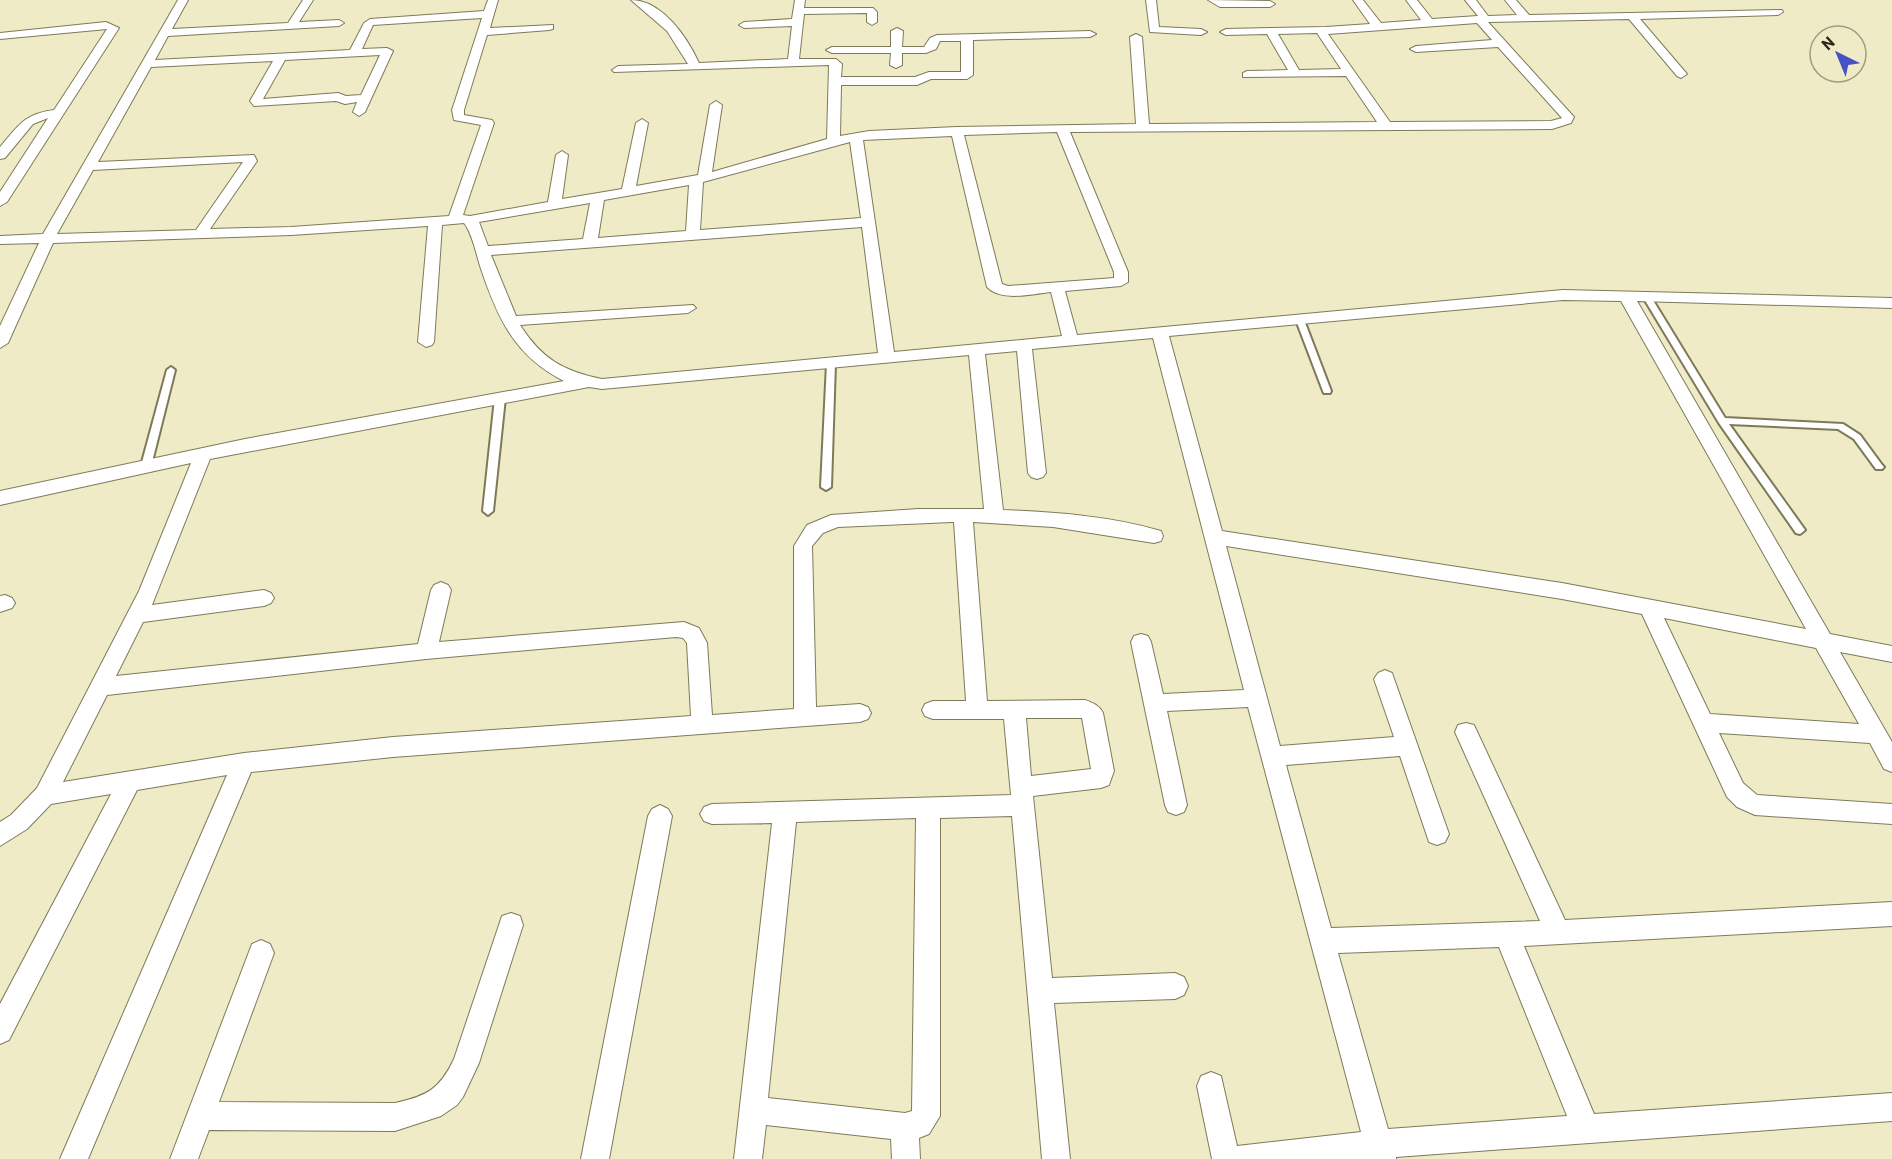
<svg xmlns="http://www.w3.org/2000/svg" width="1892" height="1159" viewBox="0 0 1892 1159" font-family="Barlow,sans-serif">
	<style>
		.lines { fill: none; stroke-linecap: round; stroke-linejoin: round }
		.lane-casing { stroke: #7e7a59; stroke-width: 4 }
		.street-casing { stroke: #7e7a59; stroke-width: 2 }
		.lane { fill: #fff; fill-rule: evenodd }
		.street { fill: #fff; fill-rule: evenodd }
	</style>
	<rect width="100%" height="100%" fill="#efebc6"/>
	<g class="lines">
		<defs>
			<path id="lane" d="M1644,295H1647L1651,297L1725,418L1843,424L1860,435L1882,465L1884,467L1882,469H1876L1854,439L1838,429L1729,424L1805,530L1800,534L1796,533L1719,423L1643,297Z
				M1300,317L1304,320L1331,391L1330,393H1324L1323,391L1296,320Z
				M831,360L835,363L831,487L826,490L821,487L827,363Z
				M171,367L175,370L151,466L146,469L141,466L167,370Z
				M500,395L505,398L493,511L488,515L483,511L495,398Z"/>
			<path id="street" d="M178,0H188L172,29L288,23L303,0H313L299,22L339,20L344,23L339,26L168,36L155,60L350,50L364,23L370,19L484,11L488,0H498L490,28L553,25V29L549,30L487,35L464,110V115L492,120L494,123L463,215L470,216L548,202L556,155L562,151L568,155L562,199L622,189L636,123L642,119L648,123L636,186L698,175L710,105L716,101L722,105L712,172L827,139L829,65L614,72L612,70L618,66L688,64L667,31L631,0C662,0 687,37 699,63L788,59L792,26L744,28L739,25L744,22L792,19L795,0H805L804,8H873L877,12V22L872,25L867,22V13L804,14L799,59H836L842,64L841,77H915L929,72H961V41H940L936,49L926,53H902V65L896,68L890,65L891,53H832L826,50L832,47H891V31L897,28L903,31L902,47H924L930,38L937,35L1090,31L1096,34L1090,37L973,40V75L967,79H931L917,85H841L840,136L869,131L957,127L1136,124L1130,37L1136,34L1142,37L1149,124L1377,122L1346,76L1243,77V73L1247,71L1288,70L1267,34L1226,35L1220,32L1226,29L1326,27L1370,24L1353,0H1363L1381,23L1421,20L1406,0H1417L1432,19L1478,16L1465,0H1476L1488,16L1517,15L1505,0H1516L1529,15L1782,10L1783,12L1778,15L1640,19L1687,74L1681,78L1677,76L1629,19L1488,22L1574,117L1571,123L1552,129L1070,132L1128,272V282L1121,286L1065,291L1077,335L1563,290L1892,298V308L1637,301L1830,634L1892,646V662L1840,652L1892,742V772L1884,769L1870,743L1719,733L1743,783L1757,795L1892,804V824L1755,815L1737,807L1727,797L1642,614L1562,599L1226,546L1280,746L1394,737L1374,679L1378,673L1385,670L1392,673L1449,834L1445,842L1437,845L1429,842L1400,756L1286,765L1331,928L1540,921L1455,732L1458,725L1466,723L1474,725L1565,920L1892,902V926L1524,946L1594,1114L1892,1093V1121L1396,1157V1159H1212L1197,1086L1201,1076L1211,1072L1221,1076L1237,1146L1361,1132L1248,707L1167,711L1187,805L1184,812L1176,815L1168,812L1165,805L1131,642L1134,636L1141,634L1148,636L1151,642L1163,694L1244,690L1153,338L1032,349L1046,473L1043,477L1037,479L1031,477L1028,473L1017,351L985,354L1003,510C1054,512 1111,516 1161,531L1163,536L1161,541L1154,543L1053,527L973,522L987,701L1085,700C1093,703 1099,705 1103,713L1114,771L1109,785L1101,788L1033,796L1052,978L1175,973L1184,977L1188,986L1184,995L1175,999L1054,1003L1070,1159H1042L1012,816L940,818V1116L929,1134L919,1138L920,1159H892L891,1139L766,1125L762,1159H734L772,823L712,824L704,821L700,814L704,807L712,804L1011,795L1004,719H933L925,716L922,710L925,704L933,701H966L954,522H952L838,527L823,533L812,546L816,707L860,704L868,707L871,713L868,719L860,722L393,757L251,772L88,1159H60L227,775L137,790L9,1040L0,1044V1004L111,794L51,804L27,829L0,846V822L11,815L37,788L139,591L191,463L0,505V491L245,439L564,381C514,356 497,317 480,266C476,253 472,233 464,223L442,225L434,342L432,345L426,347L418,342L428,226L291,235L53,243L8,343L0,348V326L39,243L0,244V236L43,234ZM482,18L452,110L454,120L481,125L449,216L291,227L210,229L257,161L254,155L98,162L151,67L273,61L250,101L254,106L336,101L345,104L357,102L353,112L359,116L365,112L393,51L387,48L362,49L373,25ZM1477,23L1492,40L1416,46L1410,49L1416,52L1498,47L1562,118L1551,121L1390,122L1328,34ZM1317,33L1341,69L1299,70L1278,34ZM380,55L361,95L346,96L338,93L263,99L285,60ZM1057,132L1114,272V278L1008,286L1002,284L964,135ZM952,136L987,287C1001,302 1032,294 1051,292L1062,336L894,352L863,140ZM850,142L861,218L700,230L703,182ZM243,162L196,230L57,234L93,170ZM689,185L686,231L598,238L604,200ZM590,203L583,239L488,246L479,222ZM862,227L878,353L602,379C563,371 542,359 520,325L688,313L696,308L693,305L516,316L491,255ZM1563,300L1621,301L1806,629L1562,583L1222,531L1169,336ZM969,355L984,509H918L831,515L807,525L794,546V709L712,715L707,643L699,628L684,622L439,642L451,590L448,585L441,582L434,585L431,590L418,644L116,676L143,622L264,606L271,603L274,598L271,593L264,590L152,605L210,459L589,387L602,389ZM1664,618L1816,648L1859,724L1710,714ZM676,637L683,638L687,643L691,716L393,737L244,753L63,782L107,695L426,659ZM1026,718H1082L1091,769L1031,776ZM916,818L912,1111L905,1113L768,1098L796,822ZM1499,947L1567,1116L1388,1129L1338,953Z
				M1146,0H1156L1159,27L1201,29L1207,32L1201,35L1150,32Z
				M1208,0L1270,1L1275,4L1270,7H1220Z
				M106,22L119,28L7,202L0,206V192L48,118L33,124L5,158L0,159V147C19,125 24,114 54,110L107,29L0,39V33Z
				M5,595L12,598L15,603L12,608L0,612V596Z
				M660,805L668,809L672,816L609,1159H581L648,816L652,809Z
				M511,913L520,916L523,925L479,1063L463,1097L457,1105L441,1116L395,1131L209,1130L198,1159H170L252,944L261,940L270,944L274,953L219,1102L395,1103C427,1096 440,1089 454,1059L499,925L502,916Z"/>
		</defs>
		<use href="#lane" class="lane-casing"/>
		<use href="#street" class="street-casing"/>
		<use href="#lane" class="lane"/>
		<use href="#street" class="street"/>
	</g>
	<g transform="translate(1838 54) rotate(317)"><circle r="28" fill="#efebc6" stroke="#9f9c80" stroke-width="1.5"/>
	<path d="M0-4.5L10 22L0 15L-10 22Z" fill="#4651c6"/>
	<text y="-9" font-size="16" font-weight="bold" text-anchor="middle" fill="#282618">N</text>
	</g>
</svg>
